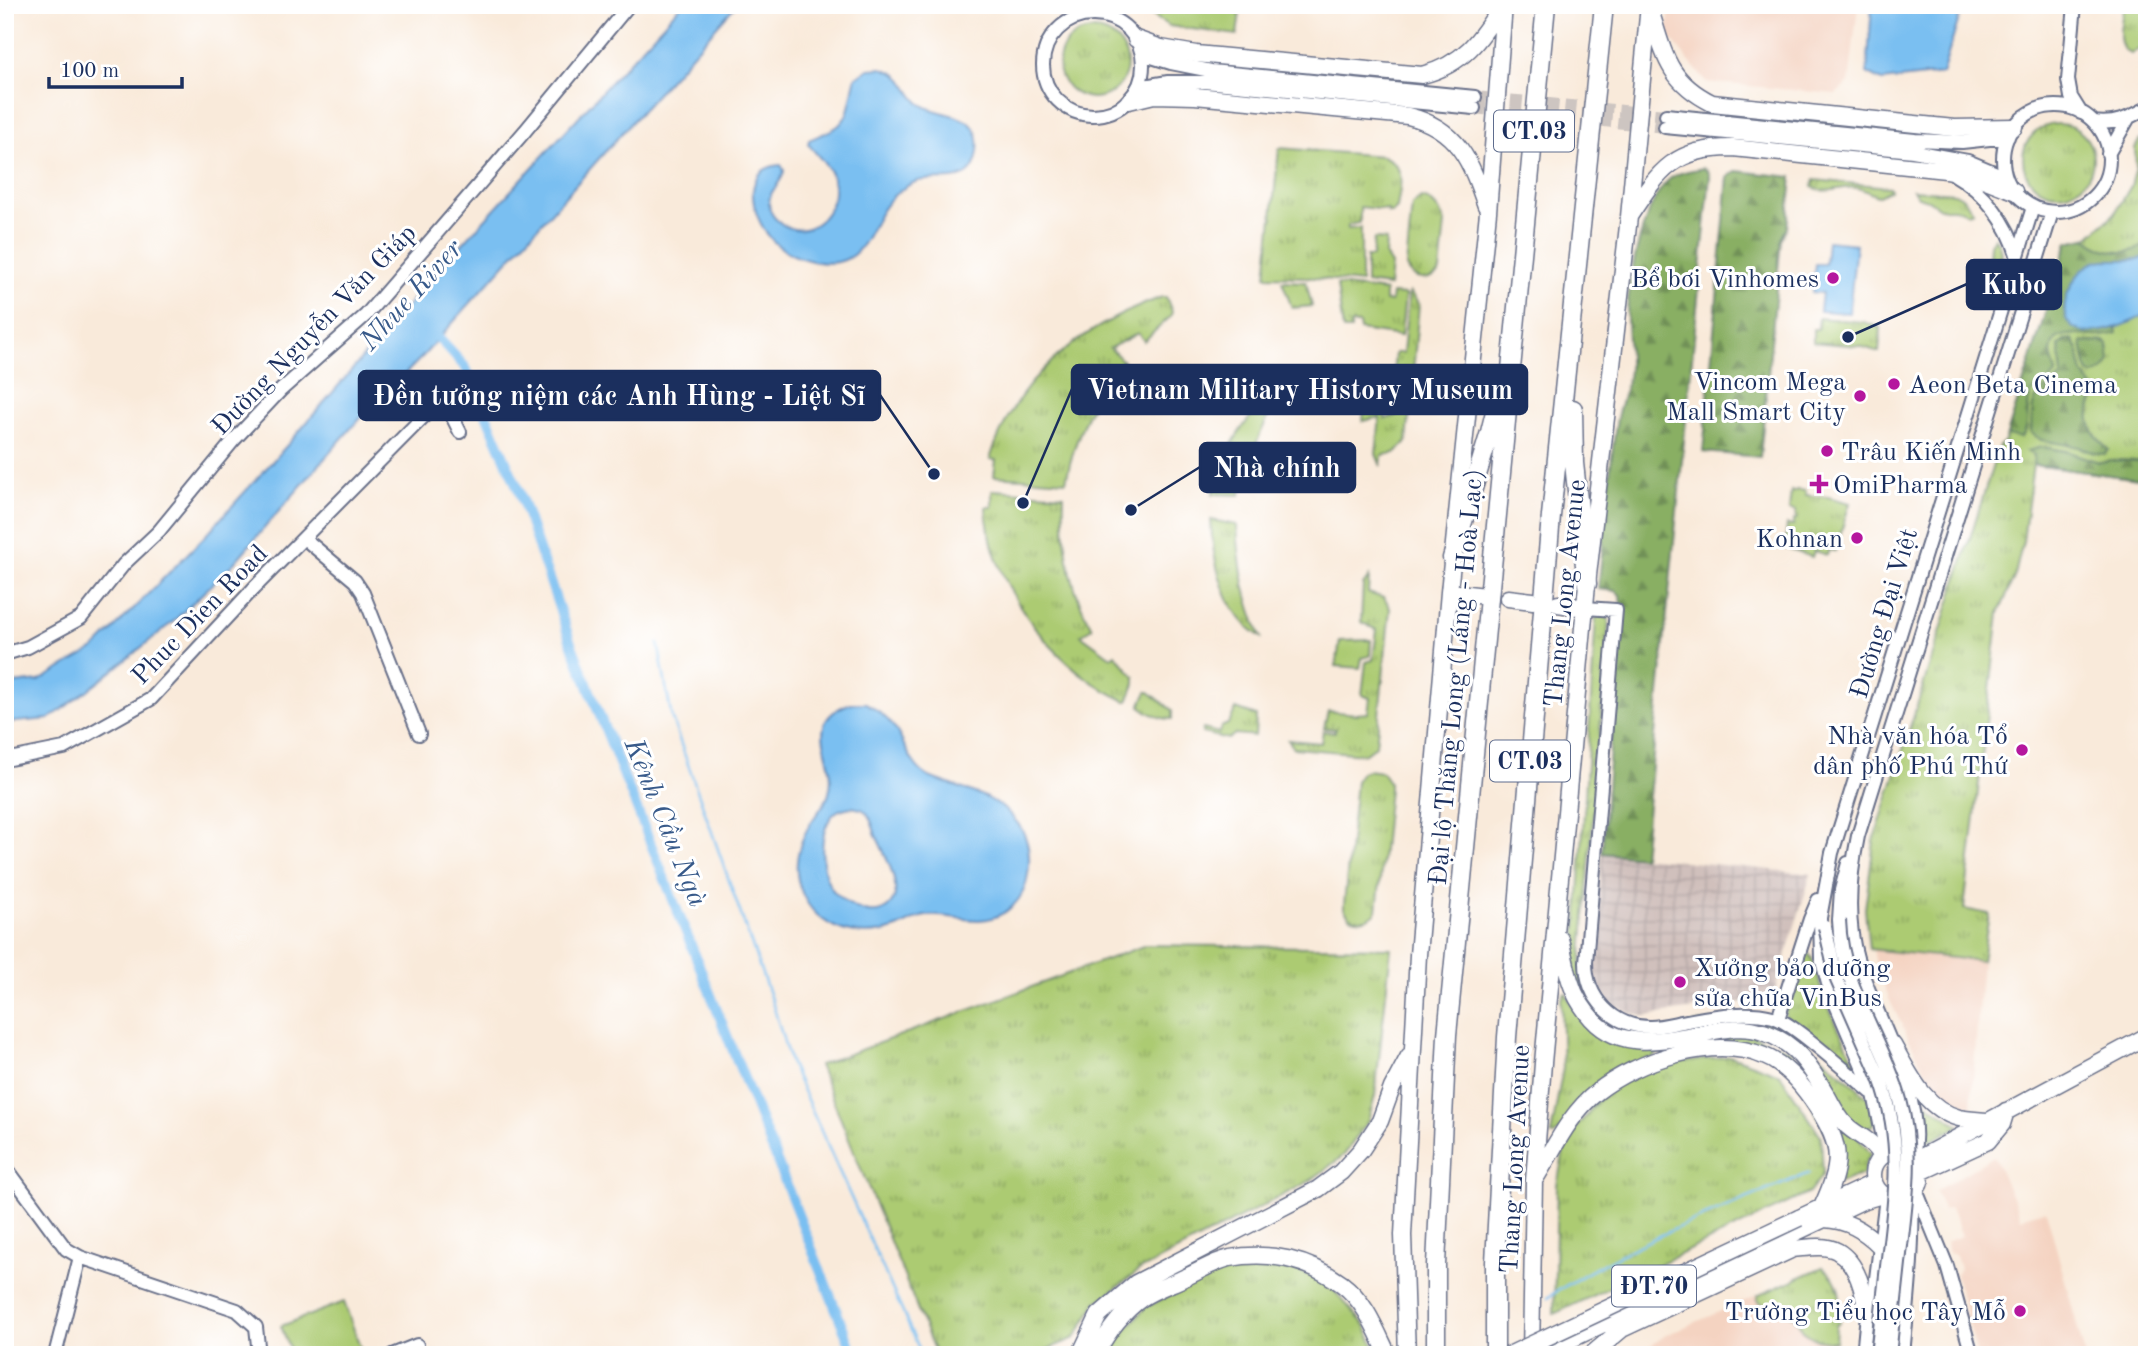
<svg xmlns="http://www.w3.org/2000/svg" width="2152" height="1360" viewBox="0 0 2152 1360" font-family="'Old Standard TT',serif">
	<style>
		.built { fill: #f4d3c1 }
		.industrial { fill: url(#industrial-grid) }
		.grass { fill: url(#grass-tufts); stroke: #647d68; stroke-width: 2 }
		.forest { fill: url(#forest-firs); stroke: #526f61; stroke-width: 2 }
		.garden { fill: #accb72; stroke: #647d68; stroke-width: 2 }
		.water { fill: #7abff1; stroke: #4a77a8; stroke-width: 2; fill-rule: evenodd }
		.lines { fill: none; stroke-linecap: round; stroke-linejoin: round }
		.stream { stroke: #7abff1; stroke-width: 2.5 }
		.canal { stroke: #7abff1; stroke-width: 10 }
		.minor-tunnel { stroke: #cdc5c1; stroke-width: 12; stroke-dasharray: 12 6; stroke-linecap: butt }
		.minor-casing { stroke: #697089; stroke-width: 16 }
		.major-casing { stroke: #697089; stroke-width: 19 }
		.highway-casing { stroke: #697089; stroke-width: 21 }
		.minor { stroke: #fff; stroke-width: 12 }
		.major { stroke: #fff; stroke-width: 16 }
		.highway { stroke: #fff; stroke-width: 18 }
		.minor-bridge-casing { stroke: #697089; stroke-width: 16; stroke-linecap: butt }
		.major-bridge-casing { stroke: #697089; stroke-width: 19; stroke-linecap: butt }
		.minor-bridge { stroke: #fff; stroke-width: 12 }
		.major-bridge { stroke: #fff; stroke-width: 16 }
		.poi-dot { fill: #b5179e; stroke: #fff; stroke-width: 2.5 }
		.labels { text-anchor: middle; stroke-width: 6; stroke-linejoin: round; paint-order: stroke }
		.shield { fill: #fff; stroke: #5f6d8e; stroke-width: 2 }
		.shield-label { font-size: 24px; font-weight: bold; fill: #1b2f5e }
		.poi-label { font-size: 26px; fill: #1b2f5e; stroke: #fff; text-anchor: end }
		.street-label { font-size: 26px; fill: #1b2f5e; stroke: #fff }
		.water-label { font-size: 28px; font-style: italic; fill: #385a8a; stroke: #fff }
		.leader { fill: none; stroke: #1b2f5e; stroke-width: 2.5 }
		.callout-dot { fill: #1b2f5e; stroke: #fff; stroke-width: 2.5 }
		.callout { fill: #1b2f5e; stroke: #1b2f5e; stroke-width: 2.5 }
		.callout-label { font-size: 28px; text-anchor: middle; font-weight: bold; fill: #fff }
	</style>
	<defs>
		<pattern id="industrial-grid" width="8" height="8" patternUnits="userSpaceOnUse" patternTransform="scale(1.75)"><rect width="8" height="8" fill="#d0c0bc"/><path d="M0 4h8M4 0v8" fill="none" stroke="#b2a5a4"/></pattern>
		<pattern id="grass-tufts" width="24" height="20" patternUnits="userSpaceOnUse" patternTransform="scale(1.75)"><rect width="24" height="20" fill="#accb72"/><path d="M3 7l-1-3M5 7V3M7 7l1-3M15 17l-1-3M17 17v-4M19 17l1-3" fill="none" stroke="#8ba561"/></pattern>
		<pattern id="forest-firs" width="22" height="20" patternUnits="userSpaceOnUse" patternTransform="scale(1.75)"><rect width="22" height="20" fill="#89af64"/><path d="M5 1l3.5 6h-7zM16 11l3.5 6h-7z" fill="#6f8f56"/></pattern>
	</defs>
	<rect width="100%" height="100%" fill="#fff"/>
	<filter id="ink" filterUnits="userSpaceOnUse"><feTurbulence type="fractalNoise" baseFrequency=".0143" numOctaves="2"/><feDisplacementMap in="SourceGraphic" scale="14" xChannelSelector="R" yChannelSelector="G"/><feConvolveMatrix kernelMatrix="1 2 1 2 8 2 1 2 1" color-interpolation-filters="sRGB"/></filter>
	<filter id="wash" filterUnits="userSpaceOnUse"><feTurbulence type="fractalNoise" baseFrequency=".00686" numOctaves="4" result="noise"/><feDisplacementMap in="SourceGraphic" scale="28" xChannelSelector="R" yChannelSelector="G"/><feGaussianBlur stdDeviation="1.57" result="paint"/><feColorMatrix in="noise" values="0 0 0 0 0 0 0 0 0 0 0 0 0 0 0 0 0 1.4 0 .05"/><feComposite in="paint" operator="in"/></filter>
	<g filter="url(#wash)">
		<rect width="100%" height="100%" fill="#f9eada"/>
		<path class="built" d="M1670,5H1858L1849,83L1836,94L1706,82L1667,34Z
			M1873,950L1982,961L1971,1106L1953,1102L1945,1098L1931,1084L1890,1001L1876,964Z
			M1994,1156L2021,1218L2046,1210L2085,1355H1977L1956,1275L1960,1268L1956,1255L1949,1253L1946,1242L1962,1236L1951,1208L1943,1210L1936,1191Z
			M1823,1267L1830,1273L1838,1284L1841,1297L1834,1355H1637L1666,1335Z"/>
		<path class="industrial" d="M1602,853L1811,874L1774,993L1766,999L1644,1016L1630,1013L1610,1003L1598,986L1594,978L1593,968Z"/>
		<path class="grass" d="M1136,5H1241L1237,35L1169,26Z
			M2124,5H2147V44L2131,54C2113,49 2122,20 2124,5Z
			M1059 64a34 34 0 1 1 68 0a34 34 0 1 1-68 0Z
			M2023 159a35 35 0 1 1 70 0a35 35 0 1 1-70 0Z
			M2147,136V480L2033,465L2023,541L2015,575L1999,613L1964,909L1989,914L1982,961L1869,949L1865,909L1874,841L1999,446L2005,441L2068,242L2089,237L2115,213L2131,186L2136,168L2135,148L2139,141Z
			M1279,148L1383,156C1408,167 1400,186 1397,208L1392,213H1388V210L1360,207V223L1348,225V229L1361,228V283L1306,277L1266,276Z
			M1814,180L1889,187L1890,190L1879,196C1871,195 1865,189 1857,188C1842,185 1827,196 1812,187Z
			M1913,190L1955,193L1962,197L1973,211L1968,213L1954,208H1940L1928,200L1918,197Z
			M1421,198C1432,199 1442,213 1445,223L1440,271C1431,284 1412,281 1406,267L1412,205Z
			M1994,238L1999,244L2001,253L1985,305L1980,299L1982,273L1989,260L1990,244Z
			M1374,239L1386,240L1385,255L1391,264L1389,286L1366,283V257H1372Z
			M1282,281L1306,282L1312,306L1292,308Z
			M1337,285L1385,291V301L1391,302L1392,294L1405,295L1401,336L1360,330L1359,324H1351V330H1343Z
			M1409,292L1419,304L1407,442L1395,453L1382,455L1381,466L1376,454L1380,417L1363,421L1364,409L1375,411L1377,394L1387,397L1385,419L1397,416L1400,389L1392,386L1395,353H1403Z
			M1162,297H1166L1172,312L1170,317L1144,341L1138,333L1110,348L1123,361C1092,396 1075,435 1066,481L994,476L996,460L990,459C1018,374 1080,328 1162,297Z
			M1819,318L1864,322L1881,328L1879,352L1860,346L1813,342V329H1818Z
			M1287,383C1265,418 1250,454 1240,495L1213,494C1224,447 1248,411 1287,383Z
			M992,490L1064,495C1062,542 1069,587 1092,628L1081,635L1111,657L1115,654L1135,677V684L1128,701H1125C1113,694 1099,688 1088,679C1035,640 990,575 986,507H992Z
			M1796,490L1806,491V495L1828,497L1850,503L1835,551L1829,550L1827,555L1814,551L1812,557L1785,548L1787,525L1793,526L1794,520L1796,519V511L1789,510L1791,491L1795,492Z
			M1211,520L1237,525C1239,566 1245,599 1261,637C1224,614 1212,561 1211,520Z
			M1369,577L1368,593L1384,598L1390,608L1376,745L1364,754L1294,748L1288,740L1321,743L1323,731L1335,732V729L1324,728L1328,711L1356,714L1368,713L1370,698L1362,695L1366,662L1373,660L1377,630L1361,622L1363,585Z
			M1596,616L1607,617L1609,620L1581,966C1581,1005 1610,1031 1648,1034C1683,1027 1720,1016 1756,1019C1792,1023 1839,1073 1867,1096L1871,1104L1874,1123L1870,1127L1862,1128C1843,1116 1837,1098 1826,1079C1815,1061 1803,1046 1785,1034L1638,1038L1597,1019L1574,977Z
			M1371,640L1370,656L1362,658L1360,668L1336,666L1340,641Z
			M1147,692H1149L1172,710V719C1161,720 1149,713 1140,706Z
			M1236,709L1256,716L1255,736L1235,734L1228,739L1202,733L1203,729L1219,733L1221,727L1228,724Z
			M1367,770L1382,772L1389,782V789L1377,911C1370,920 1360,921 1350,917L1344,909V905L1356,781L1362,772Z
			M1146,945L1391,948L1375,1096L1368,1121L1344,1155L1310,1181L1140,1270L1096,1303L1075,1338L1034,1355H936L819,1065Z
			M1808,953C1817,963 1818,982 1823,994C1833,1018 1845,1041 1856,1064L1854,1067L1851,1068L1785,1016V1013L1804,954Z
			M1566,993L1573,1007L1588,1026L1601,1036L1617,1044L1657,1048L1712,1038L1748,1034L1789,1050L1871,1154L1866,1161L1863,1174L1839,1183L1843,1167L1792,1065L1767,1048L1734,1041L1717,1042L1658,1053L1553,1136L1551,1135L1563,1068L1561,1001L1564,994Z
			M1731,1056L1780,1074L1821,1136L1823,1174L1809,1193L1554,1314L1557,1185L1566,1140L1607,1090L1661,1065Z
			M1916,1096L1959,1125L1958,1127L1930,1141L1924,1140Z
			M1266,1261L1324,1279L1365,1325L1379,1355H1103L1146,1307L1229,1266Z
			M1823,1267C1843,1283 1841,1300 1839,1323L1836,1326L1835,1342L1815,1339L1803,1331L1794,1316L1759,1302L1757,1296Z"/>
		<path class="forest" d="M1703,168L1708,171L1710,176L1643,857L1602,853L1621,604L1620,595L1616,591L1598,589C1605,533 1608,475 1617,418C1620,403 1627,387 1629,371C1630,354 1627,335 1627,318C1627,283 1643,199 1672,177C1681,171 1692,170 1703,168Z
			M1736,171L1792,177L1787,228L1781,239L1760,457L1703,452L1728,177Z
			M2086,238C2105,253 2125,258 2147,244V257L2144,259L2098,261L2068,293L2065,315L2081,331L2116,328L2117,333C2109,335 2102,337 2094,336C2080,336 2052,328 2051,352C2051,359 2055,367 2056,374C2050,384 2037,384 2031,395C2024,409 2032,426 2021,438L2007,435L2068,242Z
			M2072,339C2086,355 2072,372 2099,392C2082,413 2090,434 2109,450L2105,454L2094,453L2079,447L2041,440L2031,433C2032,417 2030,400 2043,390C2050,385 2056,383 2062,377L2059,346L2065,340Z
			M2105,341L2108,345L2110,361C2106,369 2100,377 2090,374L2086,367L2082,343Z
			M2042,447L2066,451L2099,462L2123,460L2147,462V480L2033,465L2034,455L2027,451Z"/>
		<path class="garden" d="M344,1302L363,1355H292L281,1326Z"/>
		<path class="water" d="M681,5H736L424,355L352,427L234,563L174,621L96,684L49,719L5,723V685L39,681L94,649L205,536L290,442L432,277Z
			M1872,5H1963L1942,74L1882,81L1867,73Z
			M882,68C891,71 899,74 904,82C910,90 914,101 924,106C947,118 983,112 978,151C977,160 974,169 967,174C954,182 940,178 925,180C917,180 908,185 901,190C861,217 875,283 798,257C777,249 763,233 756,212C749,189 753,167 781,165L784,170C784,182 769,189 769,203C769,211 772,216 778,221C811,249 848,201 829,170C823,161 815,152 808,144L809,140C817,136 826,133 835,128C852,118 850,95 856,77L869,69Z
			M1827,241L1856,244L1849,313L1820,311L1822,293L1812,292L1815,264H1825Z
			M2147,257V313C2133,324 2086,341 2071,326C2055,310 2073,274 2089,265C2106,255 2128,264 2147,257Z
			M851,703H866C876,709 887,718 894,727C905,743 910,764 926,775C930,778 937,780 941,781C968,792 996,795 1015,820C1028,835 1031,855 1028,874C1025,900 1006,919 979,920C961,920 944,914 926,916C916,917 907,924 897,928C855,944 808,926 798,880C793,856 802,835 816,815C821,808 827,802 829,793C840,756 797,723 851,703ZM851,807C852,807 861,809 862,809C872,815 872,828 877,837C884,854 907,892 888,907C871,922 837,901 829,884C820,865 818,827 836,812C840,809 846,808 851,807Z"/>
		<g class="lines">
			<path class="stream" d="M658,643L672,719L774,1008L790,1062L922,1355
				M1547,1298C1628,1243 1720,1210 1809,1173"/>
			<path class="canal" d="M432,331L466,368L519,491L571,643L854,1355"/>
		</g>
	</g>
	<g filter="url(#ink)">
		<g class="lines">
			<path class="minor-tunnel" d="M1475,97L1666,115
				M1474,108L1665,127"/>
			<defs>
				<path id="minor" d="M2075,5L2068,80L2071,97L2081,113
					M1043 65a50 50 0 1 1 100 0a50 50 0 1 1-100 0Z
					M1142,54L1171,63L1211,71L1475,97
					M1138,87L1168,82H1205L1474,108
					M2003 159a53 53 0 1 1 106 0a53 53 0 1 1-106 0Z
					M1666,115L1915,140L1962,142L2008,137
					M2094,122C2115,125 2129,118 2147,108
					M1665,127L1913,151L1968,161L2006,177
					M2108,154L2128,119
					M1955,175C1985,192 2008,223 2017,255
					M305,539L355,581L363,593L419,734
					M1585,608L1616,610L1586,962C1586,998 1613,1027 1650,1027C1662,1027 1675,1023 1687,1021C1715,1016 1745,1010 1773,1017C1794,1023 1851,1076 1871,1092
					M5,654L28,647L81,618L124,564L159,531L233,441L281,390L366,315L525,131L629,5
					M5,760L64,748L151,699L255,587L437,403L441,402L447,406L460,432
					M1839,920L1841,890L1848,863
					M1778,1019L1810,919L1818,900
					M1886,1153L1874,1094L1830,991L1821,958L1820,918L1832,853L2033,207
					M1913,1157C1927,1096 1874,1016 1857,958C1846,920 1850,874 1858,836L2052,212
					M5,1166L66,1249L80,1257L237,1310L256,1327L259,1355
					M1916,1190L1947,1266L1972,1355
					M55,1355L80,1257
					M392,1355L417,1345
					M1863,1355L1867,1314L1874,1295L1886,1197
					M1903,1355C1908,1301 1914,1248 1912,1194"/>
				<path id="major" d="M1652,16C1665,58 1670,82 1712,103L1954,128L2014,127
					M1136,39L1161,48L1196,54L1422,75C1463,65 1481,39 1502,5
					M1129,101L1154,95L1195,96L1408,116C1458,128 1471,162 1486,206
					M1630,215C1660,169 1675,148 1733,148L1946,170L1973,175L2014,191
					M1449,592L1486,596
					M1508,598L1533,601
					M1558,604L1585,608
					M1560,939C1564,954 1566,971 1572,986C1575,996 1581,1005 1587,1013C1617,1053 1663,1040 1705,1033C1725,1029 1744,1025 1763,1032C1795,1042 1810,1066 1826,1094C1832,1104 1837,1116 1846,1125C1860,1138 1870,1138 1881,1156
					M1893,1045C1909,1074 1925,1109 1959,1118C1968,1120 1978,1120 1987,1121
					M1873 1175a24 24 0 1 1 48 0a24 24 0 1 1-48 0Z
					M1916,1160L2147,1036
					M1921,1172L1988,1141L2002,1124L2006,1111
					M1535,1179C1554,1149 1569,1114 1597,1092C1637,1060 1714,1035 1764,1056C1787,1065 1804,1087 1817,1107C1843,1148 1842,1163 1822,1207
					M1799,1218L1873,1183
					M1824,1219C1847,1220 1864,1230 1880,1246
					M1080,1355L1099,1315L1136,1283L1318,1189L1341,1172L1361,1150L1380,1121L1392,1088L1409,1056
					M1095,1355C1107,1333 1122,1312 1142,1298C1155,1289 1172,1284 1186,1277C1200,1271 1215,1261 1230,1258C1270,1251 1309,1260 1342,1284C1365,1301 1376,1330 1388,1355
					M1407,1355L1403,1235L1418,955L1449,592L1488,212L1504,5
					M1531,1355L1534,1181L1543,1063L1587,584L1629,217L1649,5
					M1538,1355L1862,1201L1882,1195
					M1591,1355L1622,1329L1793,1249C1807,1248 1824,1244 1837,1251C1858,1263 1864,1292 1867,1314"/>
				<path id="highway" d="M1573,409L1574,463L1587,584
					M1452,558L1490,432L1499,396
					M1436,1355V1265L1447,1035L1546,5
					M1495,1355V1262L1507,1037L1551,516L1604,5"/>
			</defs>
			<use href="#minor" class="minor-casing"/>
			<use href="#major" class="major-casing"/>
			<use href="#highway" class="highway-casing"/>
			<use href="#minor" class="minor"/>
			<use href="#major" class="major"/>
			<use href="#highway" class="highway"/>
			<defs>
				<path id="minor-bridge" d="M1839,920C1841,987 1883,1038 1900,1100C1914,1151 1906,1203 1900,1254C1896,1288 1893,1321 1889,1355
					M1825,927L1837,980L1880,1078C1903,1139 1896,1195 1888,1258C1884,1291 1881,1323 1877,1355"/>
				<path id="major-bridge" d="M1509,1355L1799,1218"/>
			</defs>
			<use href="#minor-bridge" class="minor-bridge-casing"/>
			<use href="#major-bridge" class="major-bridge-casing"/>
			<use href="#minor-bridge" class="minor-bridge"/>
			<use href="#major-bridge" class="major-bridge"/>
		</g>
	</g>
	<g class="poi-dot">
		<circle cx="1833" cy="278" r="7"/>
		<circle cx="1894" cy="384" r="7"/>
		<circle cx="1860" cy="396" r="7"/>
		<circle cx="1827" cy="451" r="7"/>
		<path d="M1815.5 473.5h7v7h7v7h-7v7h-7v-7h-7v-7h7z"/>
		<circle cx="1857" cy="538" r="7"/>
		<circle cx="2022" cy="750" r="7"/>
		<circle cx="1680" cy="982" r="7"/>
		<circle cx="2020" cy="1311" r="7"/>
	</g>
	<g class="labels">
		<g class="shield">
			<rect x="1494" y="110.5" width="80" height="41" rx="5"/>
			<rect x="1490" y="740.5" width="80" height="41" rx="5"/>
			<rect x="1612" y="1265.5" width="84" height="41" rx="5"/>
		</g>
		<g class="shield-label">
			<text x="1534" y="139">CT.03</text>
			<text x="1530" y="769">CT.03</text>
			<text x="1654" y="1294">ĐT.70</text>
		</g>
		<g class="poi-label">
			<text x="1819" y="287">Bể bơi Vinhomes</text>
			<text x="1846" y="390">Vincom Mega<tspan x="1846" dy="30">Mall Smart City</tspan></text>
			<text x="1908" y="393" text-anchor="start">Aeon Beta Cinema</text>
			<text x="1841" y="460" text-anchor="start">Trâu Kiến Minh</text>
			<text x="1833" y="493" text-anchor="start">OmiPharma</text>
			<text x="1843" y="547">Kohnan</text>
			<text x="2008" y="744">Nhà văn hóa Tổ<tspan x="2008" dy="30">dân phố Phú Thứ</tspan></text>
			<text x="1694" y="976" text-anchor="start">Xưởng bảo dưỡng<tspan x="1694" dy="30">sửa chữa VinBus</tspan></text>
			<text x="2006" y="1320">Trường Tiểu học Tây Mỗ</text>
		</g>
		<g class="street-label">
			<text transform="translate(313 329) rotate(-46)" y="9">Đường Nguyễn Văn Giáp</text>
			<text transform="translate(1564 593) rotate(-84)" y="9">Thang Long Avenue</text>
			<text transform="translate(1883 613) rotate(-73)" y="9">Đường Đại Việt</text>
			<text transform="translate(199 614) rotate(-46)" y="9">Phuc Dien Road</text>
			<text transform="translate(1455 677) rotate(-85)" y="9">Đại lộ Thăng Long (Láng - Hoà Lạc)</text>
			<text transform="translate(1514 1159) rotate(-87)" y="9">Thang Long Avenue</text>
		</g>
		<g class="water-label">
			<text transform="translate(410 294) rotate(-48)" y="10">Nhue River</text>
			<text transform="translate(667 822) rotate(68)" y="10">Kênh Cầu Ngà</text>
		</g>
	</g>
	<path class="leader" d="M1848 337L1967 284M1023 503L1072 389M934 474L880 395M1131 510L1200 467"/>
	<g class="callout-dot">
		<circle cx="1848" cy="337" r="7"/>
		<circle cx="1023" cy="503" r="7"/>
		<circle cx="934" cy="474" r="7"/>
		<circle cx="1131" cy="510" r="7"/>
	</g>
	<g class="callout">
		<rect x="1967" y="260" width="94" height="49" rx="7"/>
		<rect x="1072" y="365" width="455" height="49" rx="7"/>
		<rect x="359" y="371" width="521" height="49" rx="7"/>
		<rect x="1200" y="443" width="155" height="49" rx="7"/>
	</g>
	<g class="callout-label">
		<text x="2014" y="294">Kubo</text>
		<text x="1300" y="399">Vietnam Military History Museum</text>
		<text x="619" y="405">Đền tưởng niệm các Anh Hùng - Liệt Sĩ</text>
		<text x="1277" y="477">Nhà chính</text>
	</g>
	<rect width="2152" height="1360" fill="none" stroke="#fff" stroke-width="28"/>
	<path d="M49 77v10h133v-10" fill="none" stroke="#1b2f5e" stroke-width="3.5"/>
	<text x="60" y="77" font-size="21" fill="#1b2f5e" stroke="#ffffff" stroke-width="5" paint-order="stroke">100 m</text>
</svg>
